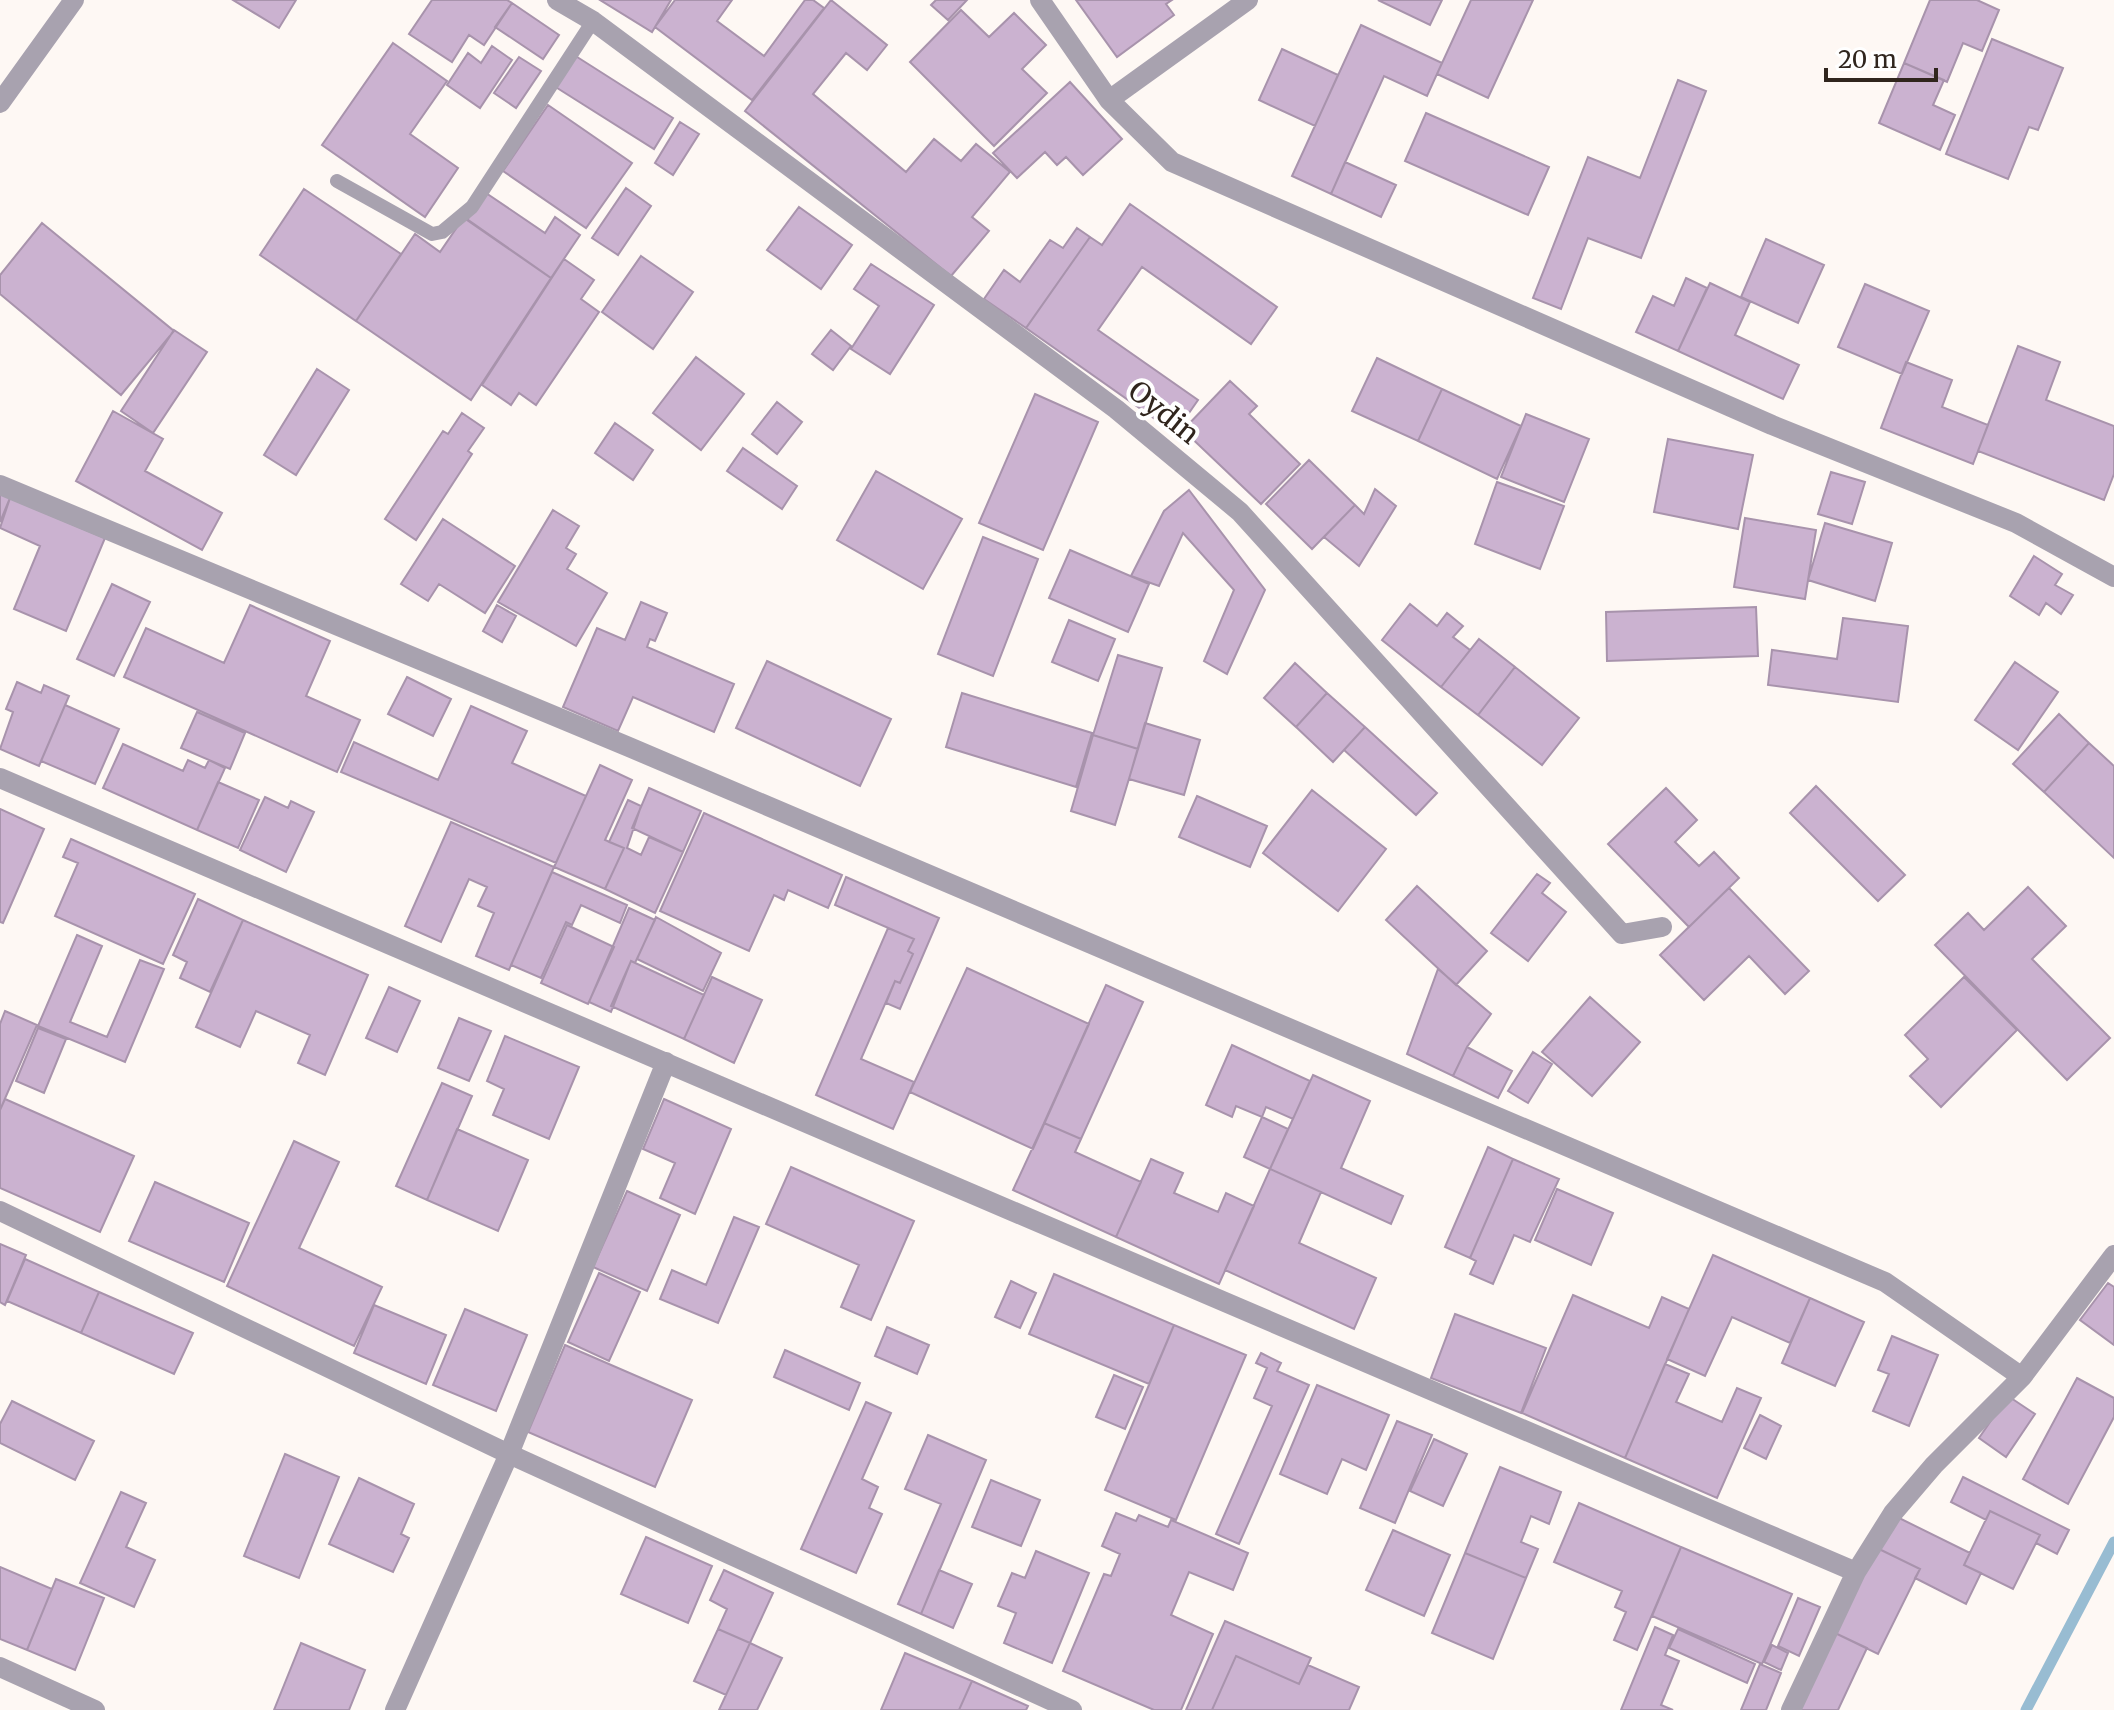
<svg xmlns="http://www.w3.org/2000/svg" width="2114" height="1710" viewBox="0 0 2114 1710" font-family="Merriweather,serif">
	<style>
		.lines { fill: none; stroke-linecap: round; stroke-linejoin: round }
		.stream { stroke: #98bcd2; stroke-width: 11 }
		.building { fill: #cbb2d0; stroke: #a893ac; stroke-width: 2 }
		.service { stroke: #a8a2af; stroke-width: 14 }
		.minor { stroke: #a8a2af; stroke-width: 20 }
		.labels { text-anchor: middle; stroke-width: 8; stroke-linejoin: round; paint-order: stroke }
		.street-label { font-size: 28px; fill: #30251d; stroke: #fff }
	</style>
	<rect width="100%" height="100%" fill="#fef8f4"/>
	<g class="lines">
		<path class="stream" d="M2026,1710L2114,1542"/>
	</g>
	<path class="building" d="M233,0H296L279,28Z
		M432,0H507L512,3L484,45L469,35L452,62L409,34Z
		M600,0H671L652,32Z
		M675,0H732L717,21L764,56L805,0H813L824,8L752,100L655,27Z
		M831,0L887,45L867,70L846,53L813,94L906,172L934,139L961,161L976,144L1010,172L972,217L989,231L951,276L745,111Z
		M936,0H967L948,20L931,5Z
		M1076,0H1172L1166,4L1174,15L1117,57Z
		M1378,0H1442L1430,25Z
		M1471,0H1533L1488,98L1437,74Z
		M1930,0H1977L1999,10L1982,51L1963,43L1947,82L1904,63Z
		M512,3L559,35L543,59L495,27Z
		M961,10L989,37L1014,13L1046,45L1022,69L1047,93L994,146L910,62Z
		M1361,25L1442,63L1427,96L1384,76L1331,194L1292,176Z
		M1992,39L2063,68L2038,130L2029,127L2008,179L1946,154Z
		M393,43L447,81L410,134L458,168L425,217L322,145Z
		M492,46L512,60L480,108L447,85L468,53L481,63Z
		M1282,49L1338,75L1315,126L1259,100Z
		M574,55L673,118L654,149L554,86Z
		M519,57L541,71L516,108L494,93Z
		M1904,63L1944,80L1933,105L1955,115L1940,150L1879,123Z
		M1678,80L1706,91L1641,258L1588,238L1561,309L1533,298L1588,157L1640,178Z
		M1070,82L1122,139L1083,175L1066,157L1057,165L1045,152L1017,178L993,153Z
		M548,105L632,163L586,228L503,171Z
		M1426,113L1549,167L1528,215L1405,161Z
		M680,122L699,134L673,175L655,163Z
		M1345,162L1396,185L1381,217L1331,194Z
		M626,188L651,206L618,255L592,238Z
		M304,189L401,254L356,321L260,255Z
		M486,193L545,233L555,217L580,235L551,278L467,220Z
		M1130,204L1277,307L1251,344L1142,267L1098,330L1198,400L1175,433L1026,328L1090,237L1102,245Z
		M799,207L852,245L821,289L767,250Z
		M464,217L551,278L471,400L356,321L415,234L440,252Z
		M42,223L174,331L121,395L0,294V275Z
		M1077,228L1090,237L1026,328L984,299L1004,270L1020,282L1050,240L1063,248Z
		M1766,239L1824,265L1798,323L1741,297Z
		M641,256L693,292L653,349L602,312Z
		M564,259L594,280L581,299L599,312L536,405L519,393L511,405L482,385Z
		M871,264L934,305L890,374L851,349L879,306L854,289Z
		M1686,278L1707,288L1678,351L1636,332L1653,296L1674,306Z
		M1710,283L1750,302L1735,335L1799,365L1783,399L1678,351Z
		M1865,284L1929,311L1902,374L1838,347Z
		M174,330L207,352L153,433L121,411Z
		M831,330L851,346L833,370L812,354Z
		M2018,346L2060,362L2046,400L2114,426V474L2104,500L1978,451Z
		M696,357L744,394L701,450L653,413Z
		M1377,358L1442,389L1418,441L1352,411Z
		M1906,362L1952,380L1942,407L1988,425L1973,464L1881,428Z
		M317,369L349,390L296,475L264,455Z
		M1230,381L1257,406L1249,414L1300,464L1261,504L1183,430Z
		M1442,389L1521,426L1497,479L1418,441Z
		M1035,394L1098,422L1043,550L979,523Z
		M777,402L802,422L777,454L752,434Z
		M113,411L163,439L145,471L222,513L202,550L76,481Z
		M462,413L484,428L468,451L472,454L416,540L385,519L443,431L448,434Z
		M1526,414L1589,439L1564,502L1501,477Z
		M615,423L653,450L633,480L595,453Z
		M1668,439L1753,455L1738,529L1654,512Z
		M743,448L797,486L782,509L727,471Z
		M1309,460L1355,505L1312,549L1266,504Z
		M876,471L962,519L923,589L837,540Z
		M1831,472L1865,482L1852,524L1818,514Z
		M1497,482L1564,506L1540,569L1475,544Z
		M1375,489L1396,506L1359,566L1324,537L1355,505L1364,514Z
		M1189,490L1265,590L1227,674L1204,661L1234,590L1183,533L1159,586L1131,576L1164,511Z
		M0,493L10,498L0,522Z
		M10,498L105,538L66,631L14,609L40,546L0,528Z
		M553,510L579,526L566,548L576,554L567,569L607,593L576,646L498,602Z
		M1745,518L1816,530L1805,599L1734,587Z
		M443,519L515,566L485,613L439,584L428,601L401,584Z
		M1825,523L1892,543L1875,601L1808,580Z
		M983,537L1038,559L993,676L938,654Z
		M1070,550L1149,584L1128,632L1049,598Z
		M2034,556L2062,574L2055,585L2073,595L2061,614L2046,603L2039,615L2010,596Z
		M112,584L150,602L114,676L77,659Z
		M641,602L667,613L655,641L650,639L647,647L734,684L714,732L633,697L618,731L563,707L597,628L625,640Z
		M1410,604L1437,626L1447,613L1463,626L1453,637L1470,650L1441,687L1382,640Z
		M250,605L330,641L306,696L360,720L337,772L124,677L146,628L224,663Z
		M497,605L516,616L502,642L483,631Z
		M1756,607L1758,656L1607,661L1606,612Z
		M1843,618L1908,626L1898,702L1768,685L1772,650L1837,659Z
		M1069,620L1115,639L1098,681L1052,662Z
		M1479,639L1515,667L1478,715L1441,687Z
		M1118,655L1162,668L1138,749L1093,735Z
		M767,661L891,719L860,786L736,728Z
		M2015,662L2058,692L2018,750L1975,720Z
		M1295,663L1327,693L1296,727L1264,698Z
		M1515,667L1579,718L1542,765L1478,715Z
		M407,677L451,699L433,736L388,714Z
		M17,682L41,693L44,685L69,696L39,766L0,749L13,712L6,709Z
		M962,693L1092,733L1076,787L946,747Z
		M1327,693L1365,727L1333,762L1296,727Z
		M65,705L119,729L95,784L41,761Z
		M471,706L527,731L512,763L586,796L556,863L341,772L354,742L438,780Z
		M197,712L245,733L230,769L181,748Z
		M2059,714L2089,743L2044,792L2013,764Z
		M1145,723L1200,740L1184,795L1129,779Z
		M1365,727L1437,793L1416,815L1344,750Z
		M1093,735L1138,749L1115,825L1071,811Z
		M2089,743L2114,766V858L2044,792Z
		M123,744L183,771L188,760L205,768L209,760L225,768L197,830L103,788Z
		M600,765L632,780L605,840L624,848L605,889L554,867Z
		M218,782L259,800L238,848L197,830Z
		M1816,786L1905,875L1878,901L1790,813Z
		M649,788L701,811L683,852L632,828Z
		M1666,788L1697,820L1675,842L1699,866L1714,852L1739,878L1689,927L1608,844Z
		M1312,790L1386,849L1338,911L1263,853Z
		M1197,796L1267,826L1250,867L1179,837Z
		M265,797L288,808L291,801L314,812L286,872L240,850Z
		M628,800L641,806L627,848L641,855L649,837L683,852L655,913L605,889L624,848L609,842Z
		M0,809L44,829L3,923L0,922Z
		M704,813L842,875L828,908L788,890L784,900L774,895L749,951L660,911Z
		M451,822L554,867L509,970L476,956L494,913L478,906L487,887L469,879L441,942L405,926Z
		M71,839L195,894L163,964L55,916L78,863L63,857Z
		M552,872L627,905L620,923L581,905L572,925L566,922L541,978L511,965Z
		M1537,874L1550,883L1542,893L1566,912L1528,961L1491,933Z
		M846,877L939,918L900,1009L886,1003L895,981L900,983L913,954L908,951L914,939L835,905Z
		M1417,886L1487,951L1456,985L1386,920Z
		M2028,887L2066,926L2032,959L2110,1038L2067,1080L1935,945L1968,913L1984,930Z
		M1729,888L1809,971L1785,994L1749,956L1704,1000L1660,955Z
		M198,899L243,920L210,992L180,978L187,962L173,955Z
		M629,908L655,920L635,963L631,961L611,1012L589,1002Z
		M656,917L721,953L703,991L637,959Z
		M243,920L368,975L325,1075L298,1063L310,1035L256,1011L240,1047L196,1027Z
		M567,925L614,947L588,1004L541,983Z
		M888,928L914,939L908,951L913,954L900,983L895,981L861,1059L914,1082L893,1129L816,1095Z
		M77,935L102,946L70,1022L107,1037L140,960L164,969L125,1062L38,1026Z
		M631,961L704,995L684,1039L611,1006Z
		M967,968L1089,1024L1033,1149L910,1092Z
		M1438,969L1491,1014L1467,1047L1453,1076L1407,1054Z
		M712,977L762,1000L734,1063L684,1039Z
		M1964,977L2017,1030L1941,1107L1910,1076L1928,1059L1905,1035Z
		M1106,985L1143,1002L1081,1139L1044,1123Z
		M389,987L420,1001L397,1052L366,1038Z
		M1590,997L1640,1042L1592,1096L1542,1052Z
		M5,1011L37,1025L0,1110V1024Z
		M459,1018L491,1031L469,1081L438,1068Z
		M38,1028L66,1039L44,1093L16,1081Z
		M505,1036L579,1067L549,1139L493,1115L504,1089L487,1081Z
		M1232,1045L1310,1081L1293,1119L1266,1107L1262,1117L1236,1106L1232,1117L1206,1105Z
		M1467,1047L1512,1071L1498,1098L1453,1076Z
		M1533,1052L1552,1064L1528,1103L1508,1091Z
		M1313,1075L1370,1101L1341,1168L1403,1196L1391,1224L1270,1169Z
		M442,1083L472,1096L427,1200L396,1186Z
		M5,1099L134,1156L100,1232L0,1188V1110Z
		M664,1099L731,1129L695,1214L660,1198L675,1163L643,1149Z
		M1262,1117L1288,1129L1270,1169L1244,1157Z
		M1044,1123L1081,1139L1075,1152L1141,1182L1116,1237L1013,1190Z
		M457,1129L528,1160L498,1231L427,1200Z
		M294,1141L339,1162L299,1248L382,1287L354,1346L227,1286Z
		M1488,1147L1513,1159L1470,1258L1445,1247Z
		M1151,1159L1183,1173L1174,1193L1218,1212L1226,1193L1254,1206L1219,1284L1116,1237Z
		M1513,1159L1559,1179L1530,1242L1514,1235L1493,1284L1470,1274L1476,1261L1470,1258Z
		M791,1167L914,1221L871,1320L841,1307L859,1265L766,1224Z
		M1270,1169L1321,1192L1299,1243L1376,1278L1354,1329L1225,1270Z
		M155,1182L249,1223L224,1282L129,1241Z
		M1557,1189L1613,1213L1591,1265L1535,1240Z
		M627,1191L680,1215L647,1291L593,1267Z
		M734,1217L759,1227L718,1323L660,1299L672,1270L706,1285Z
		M0,1244L26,1255L5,1305L0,1302Z
		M1713,1255L1810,1298L1790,1343L1732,1317L1705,1376L1667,1359Z
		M25,1259L99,1292L81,1333L7,1301Z
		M599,1273L640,1292L609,1361L568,1342Z
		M1054,1274L1174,1325L1149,1384L1029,1334Z
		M1011,1281L1036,1293L1020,1328L995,1317Z
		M2108,1283L2114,1287V1345L2080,1320Z
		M99,1292L193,1333L174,1374L81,1333Z
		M1573,1295L1649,1328L1662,1297L1689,1309L1625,1458L1522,1413Z
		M1810,1298L1864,1322L1835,1386L1782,1363Z
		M374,1305L446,1335L426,1384L354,1353Z
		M465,1309L527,1335L496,1411L433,1385Z
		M1455,1314L1546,1348L1521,1413L1431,1378Z
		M1174,1325L1246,1355L1176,1520L1105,1490Z
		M887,1327L929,1345L917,1374L875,1356Z
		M1892,1336L1938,1355L1909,1426L1873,1411L1889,1374L1878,1370Z
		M565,1345L692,1400L655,1487L528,1432Z
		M785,1350L860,1383L849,1410L774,1377Z
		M1261,1353L1281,1363L1277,1371L1309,1385L1239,1544L1216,1534L1272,1406L1254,1398L1267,1368L1256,1363Z
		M1665,1364L1689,1374L1676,1402L1722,1422L1737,1388L1761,1398L1717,1498L1625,1458Z
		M1114,1375L1143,1387L1125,1429L1096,1417Z
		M2077,1378L2114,1398V1417L2068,1504L2023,1479Z
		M1317,1385L1389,1415L1366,1470L1342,1459L1327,1494L1280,1474Z
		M2008,1396L2035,1414L2006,1457L1979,1438Z
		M12,1401L94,1441L75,1480L0,1443V1424Z
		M866,1402L891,1413L862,1479L878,1487L869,1508L882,1514L856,1573L801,1549Z
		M1760,1415L1781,1426L1766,1459L1744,1448Z
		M1397,1421L1432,1435L1395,1523L1360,1508Z
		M928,1435L986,1460L921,1614L898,1604L941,1504L905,1489Z
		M1434,1439L1467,1454L1443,1506L1410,1491Z
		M285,1454L339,1477L299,1578L244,1556Z
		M1500,1467L1561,1492L1549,1524L1531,1516L1521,1542L1538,1549L1526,1578L1465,1553Z
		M1963,1477L2069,1530L2057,1554L2036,1543L2040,1535L1990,1511L1986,1520L1951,1502Z
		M359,1478L414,1504L401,1534L409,1538L393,1572L329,1544Z
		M991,1480L1040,1500L1021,1546L972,1527Z
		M121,1492L146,1503L126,1547L155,1560L134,1607L80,1583Z
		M1579,1503L1681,1547L1637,1650L1614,1640L1626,1612L1615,1607L1622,1591L1554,1562Z
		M1990,1511L2040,1535L2013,1589L1964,1565Z
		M1116,1513L1136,1521L1139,1515L1168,1527L1171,1520L1248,1553L1233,1590L1189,1572L1171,1615L1213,1634L1181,1710H1154L1063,1671L1104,1574L1111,1576L1120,1554L1102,1546Z
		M1893,1515L1970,1553L1964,1565L1981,1573L1966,1604L1915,1578L1920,1569L1877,1548Z
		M1393,1530L1450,1555L1424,1616L1366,1590Z
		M646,1537L712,1566L688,1623L621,1594Z
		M1681,1547L1792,1594L1762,1664L1652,1616Z
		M1877,1548L1920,1569L1878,1654L1835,1633Z
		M1036,1551L1089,1573L1052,1663L1004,1643L1016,1613L998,1606L1012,1573L1025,1578Z
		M1465,1553L1526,1578L1493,1659L1432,1633Z
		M0,1567L52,1589L27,1650L0,1639Z
		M724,1570L773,1593L750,1643L718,1629L727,1609L710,1600Z
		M939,1570L972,1584L953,1628L921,1614Z
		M56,1579L104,1598L75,1670L27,1650Z
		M1798,1598L1820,1607L1799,1656L1778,1646Z
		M1225,1621L1311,1658L1299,1684L1236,1656L1212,1710H1186Z
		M1655,1627L1673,1635L1665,1655L1679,1661L1661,1705L1673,1710H1621Z
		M718,1629L750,1643L726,1695L694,1681Z
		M1678,1629L1755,1664L1747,1683L1669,1648Z
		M1835,1633L1867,1648L1838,1710H1799Z
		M301,1643L365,1670L349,1710H274Z
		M750,1643L782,1658L757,1710H719Z
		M1772,1645L1788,1653L1781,1670L1764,1662Z
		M905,1653L972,1681L959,1710H881Z
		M1236,1656L1299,1684L1308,1665L1359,1687L1349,1710H1212Z
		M1760,1664L1781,1673L1766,1710H1741Z
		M972,1681L1028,1706L1026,1710H959Z"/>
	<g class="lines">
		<path class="service" d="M337,181L432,234L442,232L472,207L593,21"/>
		<path class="minor" d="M557,0L593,21L1116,409L1240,512L1622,934L1662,927
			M1040,0L1109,100L1172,162L1772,425L2016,523L2114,577
			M1109,100L1248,0
			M0,103L74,0
			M0,485L629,747L1885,1282L2022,1377
			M0,778L1856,1572
			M0,1211L509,1454L1072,1710
			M0,1667L95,1710
			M395,1710L509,1454L666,1062
			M1791,1710L1856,1572L1893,1513L1934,1465L2022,1377L2114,1255"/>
	</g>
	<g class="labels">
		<g class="street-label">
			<text transform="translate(1164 412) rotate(39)" y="10">Oydin</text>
		</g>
	</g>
	<path d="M1826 68v12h110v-12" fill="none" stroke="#30251d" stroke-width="4"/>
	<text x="1838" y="68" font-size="24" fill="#30251d" stroke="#ffffff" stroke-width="6" paint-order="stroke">20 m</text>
</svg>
